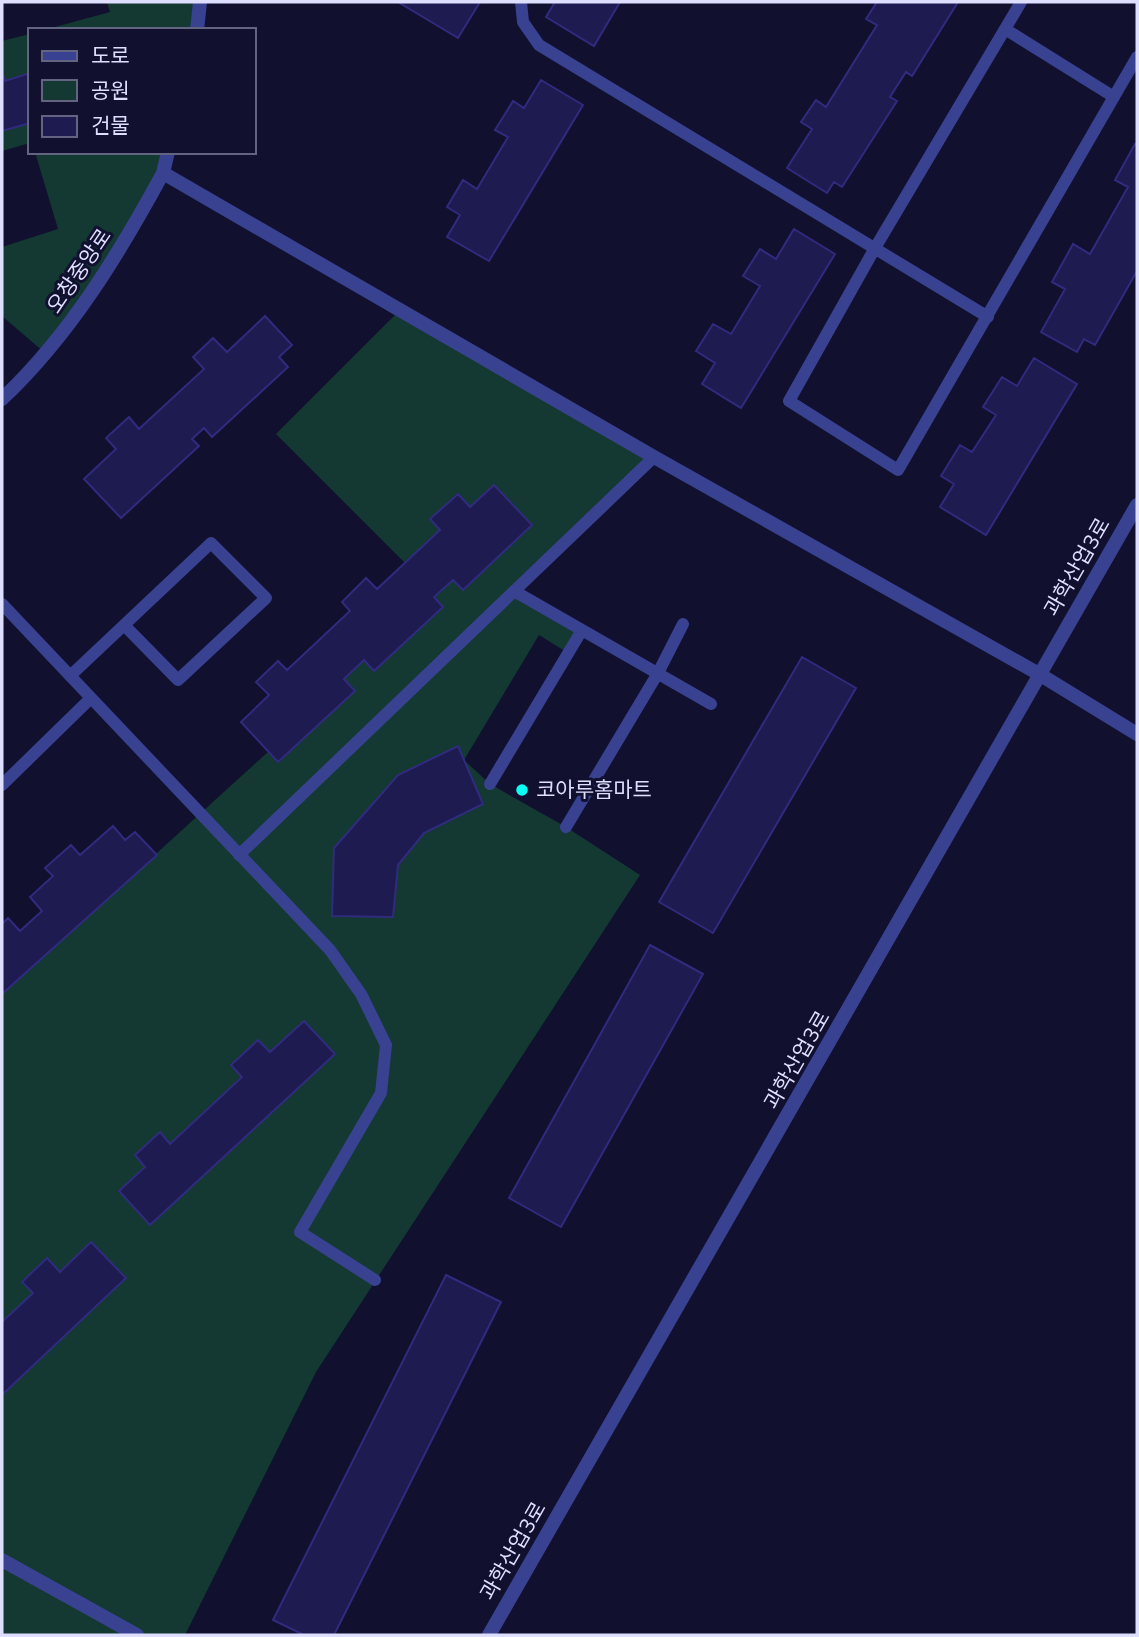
<svg xmlns="http://www.w3.org/2000/svg" width="1139" height="1637" viewBox="0 0 1139 1637" font-family="'Nunito Sans','Noto Sans KR',sans-serif">
	<style>
		.green { fill: #133932 }
		.building { fill: #1e1b51; stroke: #302b7e; stroke-width: 2 }
		.lines { fill: none; stroke-linecap: round; stroke-linejoin: round }
		.service { stroke: #384290; stroke-width: 12 }
		.minor { stroke: #384290; stroke-width: 14 }
		.tertiary { stroke: #384290; stroke-width: 14 }
		.poi-dot { fill: #0afff4; stroke: #11102f; stroke-width: 2.5 }
		.labels { text-anchor: middle; stroke-width: 6; stroke-linejoin: round; paint-order: stroke }
		.street-label { font-size: 21px; fill: #dedfff; stroke: #11102f }
		.poi-label { font-size: 21px; fill: #dedfff; stroke: #11102f; text-anchor: start }
	</style>
	<rect width="100%" height="100%" fill="#11102f"/>
	<path class="green" d="M107,2H200L197,30H44L110,12Z
		M30,34V143L2,151V41Z
		M35,152H168L163,173L45,353L2,316V247L58,229Z
		M400,310L654,457L514,591L582,630L568,653L539,635L464,760L490,784L566,827L640,875L316,1372L185,1635H2V1569L6,1562L2,1560V994L269,751L279,762L354,691L344,679L364,660L374,670L443,607L434,597L453,580L463,590L532,525L494,485L470,507L457,494L430,519L440,530L405,563L276,434Z"/>
	<path class="building" d="M398,2H480L458,38Z
		M555,2H620L594,46L546,17Z
		M877,2H958L912,76L906,72L890,97L897,101L842,187L834,182L827,193L787,168L812,129L801,122L816,100L826,107L877,25L866,19Z
		M2,71L5,81L30,73V123L2,131Z
		M541,80L583,105L489,261L447,237L460,215L447,207L463,180L477,189L508,137L495,130L513,101L524,108Z
		M1135,144L1137,146V271L1095,345L1084,339L1077,352L1041,332L1065,289L1052,282L1073,244L1090,254L1128,187L1115,180Z
		M794,229L835,254L741,408L702,384L715,363L696,351L713,324L731,334L760,286L743,276L760,249L776,259Z
		M265,316L292,345L279,357L288,367L212,437L204,428L192,439L199,446L121,518L84,479L116,449L106,438L129,417L139,429L204,369L193,357L213,338L227,352Z
		M1034,358L1077,384L986,535L940,507L954,484L941,476L960,445L972,452L996,415L983,407L1002,377L1017,386Z
		M494,485L532,525L463,590L453,580L434,597L443,607L374,671L364,660L344,679L355,691L278,762L241,722L269,695L256,682L278,661L287,670L350,611L342,602L366,578L377,589L440,530L430,519L458,494L470,507Z
		M802,657L856,688L713,933L659,902Z
		M458,746L483,804L424,833L398,865L393,917L332,916L334,848L398,775Z
		M113,826L125,840L135,832L157,855L2,994V924L8,918L20,931L42,911L30,897L53,876L45,868L71,845L80,855Z
		M650,945L703,974L561,1227L509,1198Z
		M304,1021L335,1054L150,1225L119,1191L145,1167L135,1155L160,1132L170,1144L242,1077L231,1065L258,1040L270,1052Z
		M91,1242L126,1278L2,1395V1322L33,1293L22,1282L47,1258L60,1272Z
		M446,1275L501,1302L334,1635H304L273,1620Z"/>
	<g class="lines">
		<path class="service" d="M521,2L523,22L539,45L988,317
			M1021,2L875,248L789,401L898,470L1137,57
			M1005,29L1114,97
			M514,591L711,704
			M2,604L330,950L361,994L386,1045L381,1093L300,1232L375,1280
			M70,676L211,543L266,598L178,680L124,625
			M490,784L582,630
			M2,785L91,698
			M566,827L658,673L683,624
			M239,855L654,457"/>
		<path class="minor" d="M2,1560L137,1635"/>
		<path class="tertiary" d="M197,30L200,2
			M163,173L654,457L1039,674L1137,734
			M2,399C70,335 119,254 163,173L168,152
			M489,1635L1137,505"/>
	</g>
	<circle class="poi-dot" cx="522" cy="790" r="7"/>
	<g class="labels">
		<g class="street-label">
			<text transform="translate(79 271) rotate(-56)" y="7">오창중앙로</text>
			<text transform="translate(1077 567) rotate(-60)" y="7">과학산업3로</text>
			<text transform="translate(797 1060) rotate(-60)" y="7">과학산업3로</text>
			<text transform="translate(513 1551) rotate(-60)" y="7">과학산업3로</text>
		</g>
		<g class="poi-label">
			<text x="536" y="797">코아루홈마트</text>
		</g>
	</g>
	<rect width="1139" height="1637" fill="none" stroke="#dedfff" stroke-width="7"/>
	<rect x="28" y="28" width="228" height="126" fill="#11102f" stroke="#636382" stroke-width="2"/>
	<rect x="42" y="51" width="35" height="10" fill="#384290" stroke="#636382" stroke-width="2"/>
	<text x="91" y="63" font-size="21" fill="#dedfff">도로</text>
	<rect x="42" y="80" width="35" height="21" fill="#133932" stroke="#636382" stroke-width="2"/>
	<text x="91" y="98" font-size="21" fill="#dedfff">공원</text>
	<rect x="42" y="116" width="35" height="21" fill="#1e1b51" stroke="#636382" stroke-width="2"/>
	<text x="91" y="133" font-size="21" fill="#dedfff">건물</text>
</svg>
